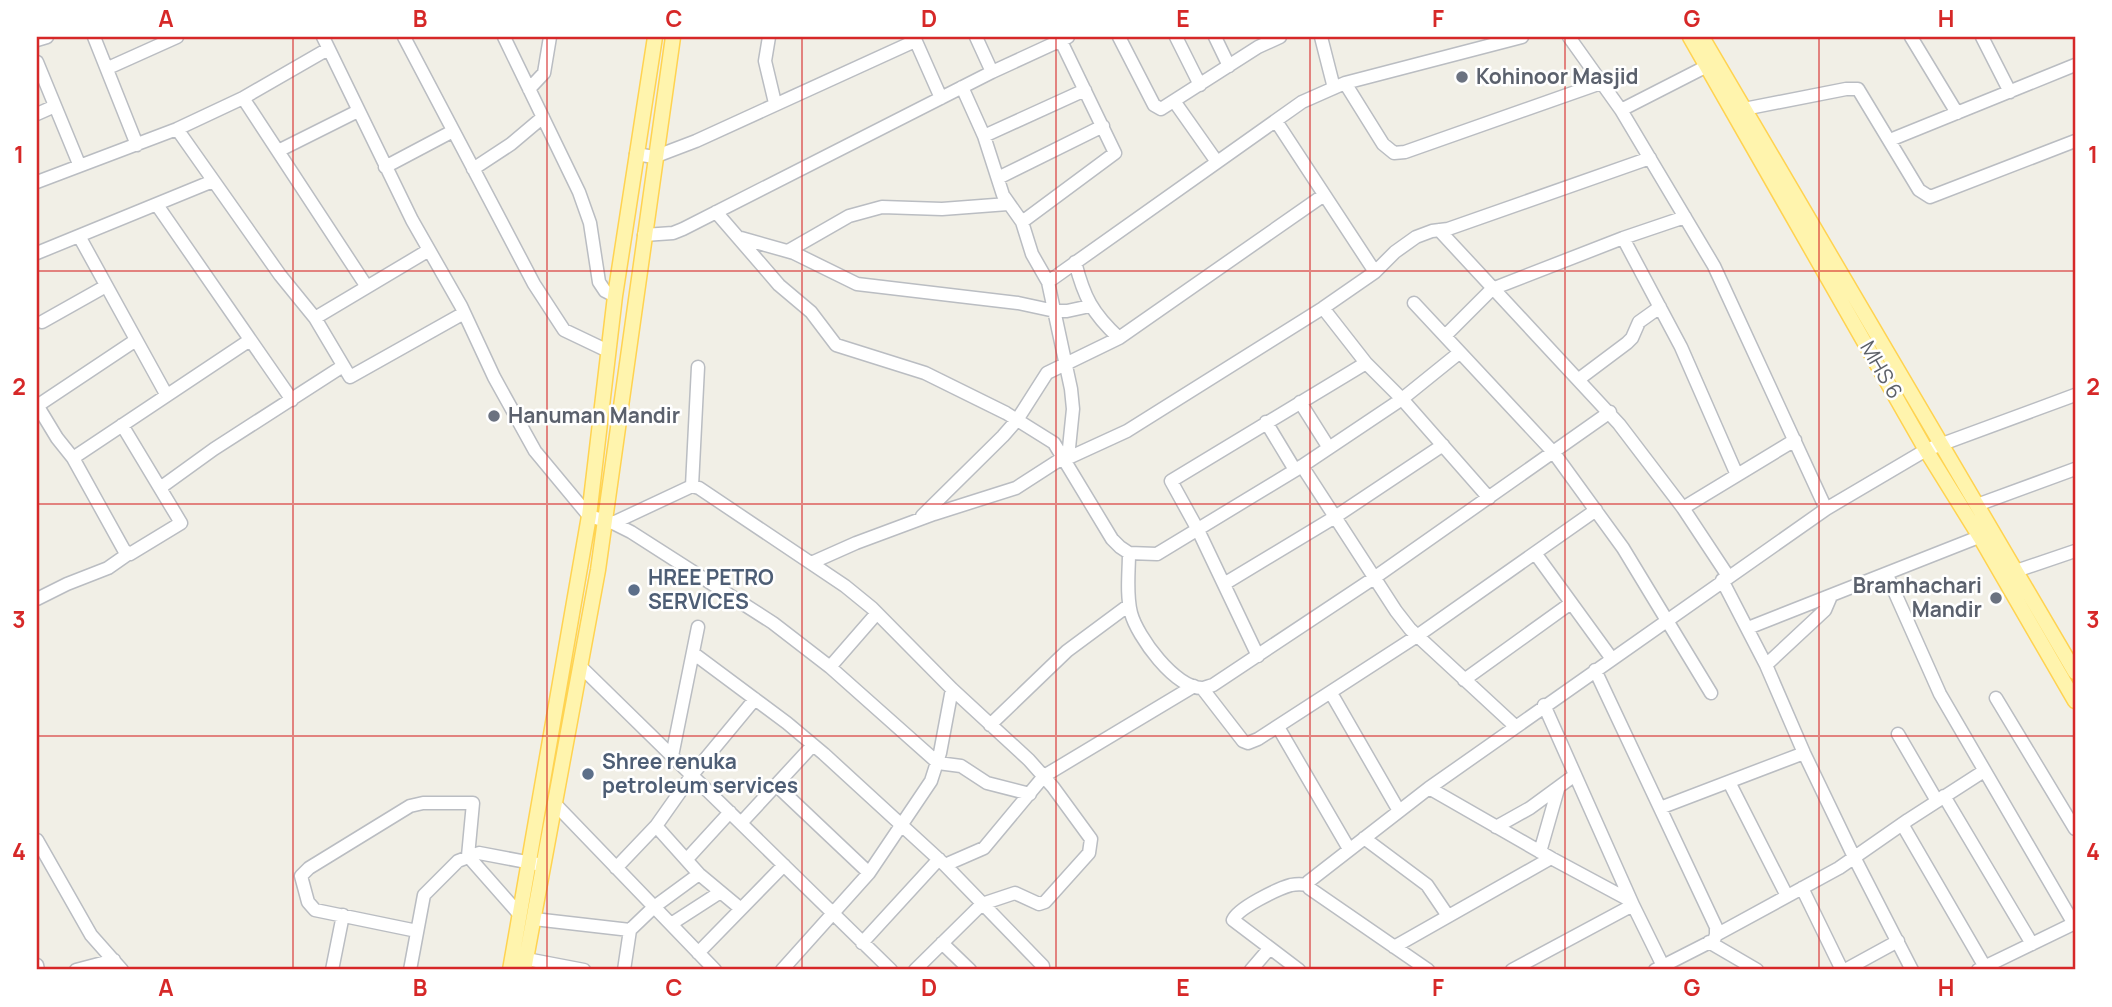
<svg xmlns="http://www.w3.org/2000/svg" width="2112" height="1007" viewBox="0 0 2112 1007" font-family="Manrope,sans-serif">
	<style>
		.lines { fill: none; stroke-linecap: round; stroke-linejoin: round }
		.minor-casing { stroke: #babdc2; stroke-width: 15 }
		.major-casing { stroke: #ffd351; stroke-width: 17 }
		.minor { stroke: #fff; stroke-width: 12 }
		.major { stroke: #fff4ad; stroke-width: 14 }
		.grid { fill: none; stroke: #d62828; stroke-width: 2; stroke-opacity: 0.55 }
		.worship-dot { fill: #6b7280; stroke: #fff; stroke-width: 2.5 }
		.service-dot { fill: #5c6f8a; stroke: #fff; stroke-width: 2.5 }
		.labels { text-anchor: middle; stroke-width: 5; stroke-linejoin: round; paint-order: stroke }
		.worship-label { font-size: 21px; font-weight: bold; fill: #5b616d; stroke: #fff; text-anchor: start }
		.street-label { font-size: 21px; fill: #5d6168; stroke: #fff }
		.service-label { font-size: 21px; font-weight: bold; fill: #4e5e75; stroke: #fff; text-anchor: start }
		.neatline { fill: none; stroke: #d62828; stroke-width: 2.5 }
		.grid-label { font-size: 23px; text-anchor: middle; font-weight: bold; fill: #d62828 }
	</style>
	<rect width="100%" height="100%" fill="#f1efe6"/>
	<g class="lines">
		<defs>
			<path id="minor" d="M94,37L137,145
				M323,37L412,220L461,306L494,377L535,451L589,516L613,523L631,532L773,623L830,667L938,763L961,766L987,783L1030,794
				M404,37L534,284L564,330L608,351
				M504,37L579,192L590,223L599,282L605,291L615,296
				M769,37L765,61L775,103
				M914,37L941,98
				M976,37L992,72
				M1119,37L1154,105L1161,109L1258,47L1280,37
				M1176,37L1200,85
				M1215,37L1229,66
				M1321,37L1334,88
				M1569,37L1621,110L1714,266L1826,509
				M1911,37L1957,113
				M1982,37L2010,92
				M37,40L47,37
				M37,62L79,164
				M108,68L177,37
				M1345,83L1383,144L1394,153L1405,152L1601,83
				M529,89L544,73L550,37
				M243,98L367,287
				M1174,101L1217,162
				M1744,109L1846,89H1858L1919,190L1930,197L2075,141
				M1621,110L1713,63
				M37,114L55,106
				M1276,121L1375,272
				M177,129L280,275L315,318L350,377L464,313
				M984,136L1085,90
				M1890,140L2075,65
				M278,151L358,111
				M636,154L654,157L696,141L915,41
				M385,167L453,131
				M473,169L511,144L543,117
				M998,178L1103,126
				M37,182L177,129L243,98L328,49
				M157,205L292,400
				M716,212L779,285L811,312L836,345L925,373L1006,413L1054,443L1112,539L1120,547L1129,553L1157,554L1302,466L1402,399L1459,353
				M1022,222L1115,153L1059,37
				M1439,230L1619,424L1683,508L1728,576
				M644,235L673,233L683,229L992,72L1068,37
				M79,236L166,394
				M741,238L794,253L857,284L1018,303L1055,311H1067L1090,306
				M1623,238L1681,347L1737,475
				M788,251L849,216L882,207L942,209L1008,204
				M37,253L213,181
				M1075,262C1084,297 1092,313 1119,338
				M1048,282L1302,102L1345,83L1522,37
				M1414,303L1554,453L1623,548L1711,693
				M1323,308L1366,363L1402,399L1489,498
				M315,318L429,250
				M42,322L106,286
				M1445,336L1492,289L1623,238L1685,217
				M1579,379L1627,343L1632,338L1639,322L1660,307
				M1300,402L1329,448
				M37,405L57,438L73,458L124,550L130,554L181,523L122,425
				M37,406L136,340
				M1266,422L1295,470
				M73,458L250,340
				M1066,459L1127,431L1323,308L1375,272L1395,252L1416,237L1432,231L1448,229L1650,158
				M1302,466L1396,611L1410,629L1515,726
				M692,486L698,367
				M160,488L214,449L343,366
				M1977,505L2075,469
				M1683,508L1795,440
				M922,516L1003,436L1017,420L1047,373L1119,338L1324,195
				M613,523L692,486L699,488L845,586L872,608L952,689L1029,760L1053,787L1091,839L1089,853L1045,902L1039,904L1015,893L982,904L915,970
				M1129,553C1129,572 1126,594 1131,613C1137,636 1175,689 1203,688C1206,687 1210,686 1213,685L1374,578L1610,412
				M1535,553L1612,659
				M811,563L856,543L934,514L1016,488L1064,457L1069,448L1073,409L1071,389L1048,282L1032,254L1022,222L1003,195L984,136L962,87
				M2016,571L2075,551
				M1887,575L1940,694L2074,924
				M1722,580L1766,665L1804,753L1854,857L1912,970
				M1224,584L1335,517L1443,445
				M37,599L67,584L108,568L128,554
				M1748,628L1989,533
				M693,653L787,723L824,754L945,865L1043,966V970
				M1258,656L1198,530L1171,481L1366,363
				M1766,665L1825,610L1831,596
				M580,666L891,970
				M830,667L877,613
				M1595,670L1716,927V935L1714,940L1655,970
				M1464,680L1571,603
				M1202,688L1243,741L1248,743L1258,739L1417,636L1596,510
				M1331,693L1399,811
				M1996,698L2075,829
				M990,725L1067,651L1129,605
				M1278,727L1349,849
				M1898,734L1937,801
				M672,756L698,627
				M1729,782L1787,896
				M776,785L869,873
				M1429,788L1551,858L1631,901
				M1944,796L2032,944
				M555,804L715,970
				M1660,808L1804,753
				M741,823L813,745
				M1902,824L1985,967
				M656,826L699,874L741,909
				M1496,827L1530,808L1575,775
				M1364,838L1427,885L1448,916
				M37,840L91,935L122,970
				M1540,852L1558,789
				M687,859L730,812
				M945,865L984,848L1044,776L1194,686
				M616,868L656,826L692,775L755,699
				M1802,888L1842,970
				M1633,905L1663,966
				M534,919L630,930L654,907L699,874
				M671,924L719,893
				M417,931L315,910L308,902L301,876L309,868L410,806L423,803H473L468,856L520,915
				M1716,935L1839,868L1908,820L1984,771
				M1709,942L1757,970
				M862,943L939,859
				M942,943L970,970
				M1394,947L1551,858
				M698,953L784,865
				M516,957L584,970
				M37,965L38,970
				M76,970L114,960
				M332,970L343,915
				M410,970L424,895L458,861L479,853L537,864
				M624,970L630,930
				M782,970L869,873L931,781L940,753L952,689
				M1251,970L1269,949
				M1299,970L1233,920C1238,908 1277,889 1291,885C1296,884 1302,884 1308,885
				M1428,970L1309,888L1308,882L1429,788L1826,509L1926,450L2075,395
				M1512,970L1633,905L1544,705
				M1845,970L1898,941
				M1978,970L2075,923"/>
			<path id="major" d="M1690,37L1926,450L1980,537L2075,701
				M1702,37L2075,672
				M510,970L589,516L615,296L655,37
				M524,970L598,570L673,37"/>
		</defs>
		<use href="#minor" class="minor-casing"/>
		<use href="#major" class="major-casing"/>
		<use href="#minor" class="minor"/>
		<use href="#major" class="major"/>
	</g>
	<path class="grid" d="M293,37V970M547,37V970M802,37V970M1056,37V970M1310,37V970M1565,37V970M1819,37V970M37,271H2075M37,504H2075M37,736H2075"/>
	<g class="worship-dot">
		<circle cx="1462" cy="77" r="7"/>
		<circle cx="494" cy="416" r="7"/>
		<circle cx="1996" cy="598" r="7"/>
	</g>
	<g class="service-dot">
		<circle cx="634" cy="590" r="7"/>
		<circle cx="588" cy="774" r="7"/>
	</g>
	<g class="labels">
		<g class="worship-label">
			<text x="1476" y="84">Kohinoor Masjid</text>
			<text x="508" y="423">Hanuman Mandir</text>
			<text x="1982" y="593" text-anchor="end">Bramhachari<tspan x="1982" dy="24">Mandir</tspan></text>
		</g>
		<g class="street-label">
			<text transform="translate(1881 370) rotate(60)" y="7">MHS 6</text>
		</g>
		<g class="service-label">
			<text x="648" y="585">HREE PETRO<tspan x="648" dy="24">SERVICES</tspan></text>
			<text x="602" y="769">Shree renuka<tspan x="602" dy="24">petroleum services</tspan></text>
		</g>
	</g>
	<rect width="2112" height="1007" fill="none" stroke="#ffffff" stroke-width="77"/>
	<rect x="38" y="38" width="2036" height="930" class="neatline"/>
	<g class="grid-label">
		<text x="166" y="27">A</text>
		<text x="420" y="27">B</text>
		<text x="674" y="27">C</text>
		<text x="929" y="27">D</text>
		<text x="1183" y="27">E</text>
		<text x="1438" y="27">F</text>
		<text x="1692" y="27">G</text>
		<text x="1946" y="27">H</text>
		<text x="19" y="163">1</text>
		<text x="2093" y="163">1</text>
		<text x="19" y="395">2</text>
		<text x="2093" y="395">2</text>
		<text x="19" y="628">3</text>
		<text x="2093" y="628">3</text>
		<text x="19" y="860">4</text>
		<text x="2093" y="860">4</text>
		<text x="166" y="996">A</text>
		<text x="420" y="996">B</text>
		<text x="674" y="996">C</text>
		<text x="929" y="996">D</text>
		<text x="1183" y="996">E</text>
		<text x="1438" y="996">F</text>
		<text x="1692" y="996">G</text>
		<text x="1946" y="996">H</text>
	</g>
</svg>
